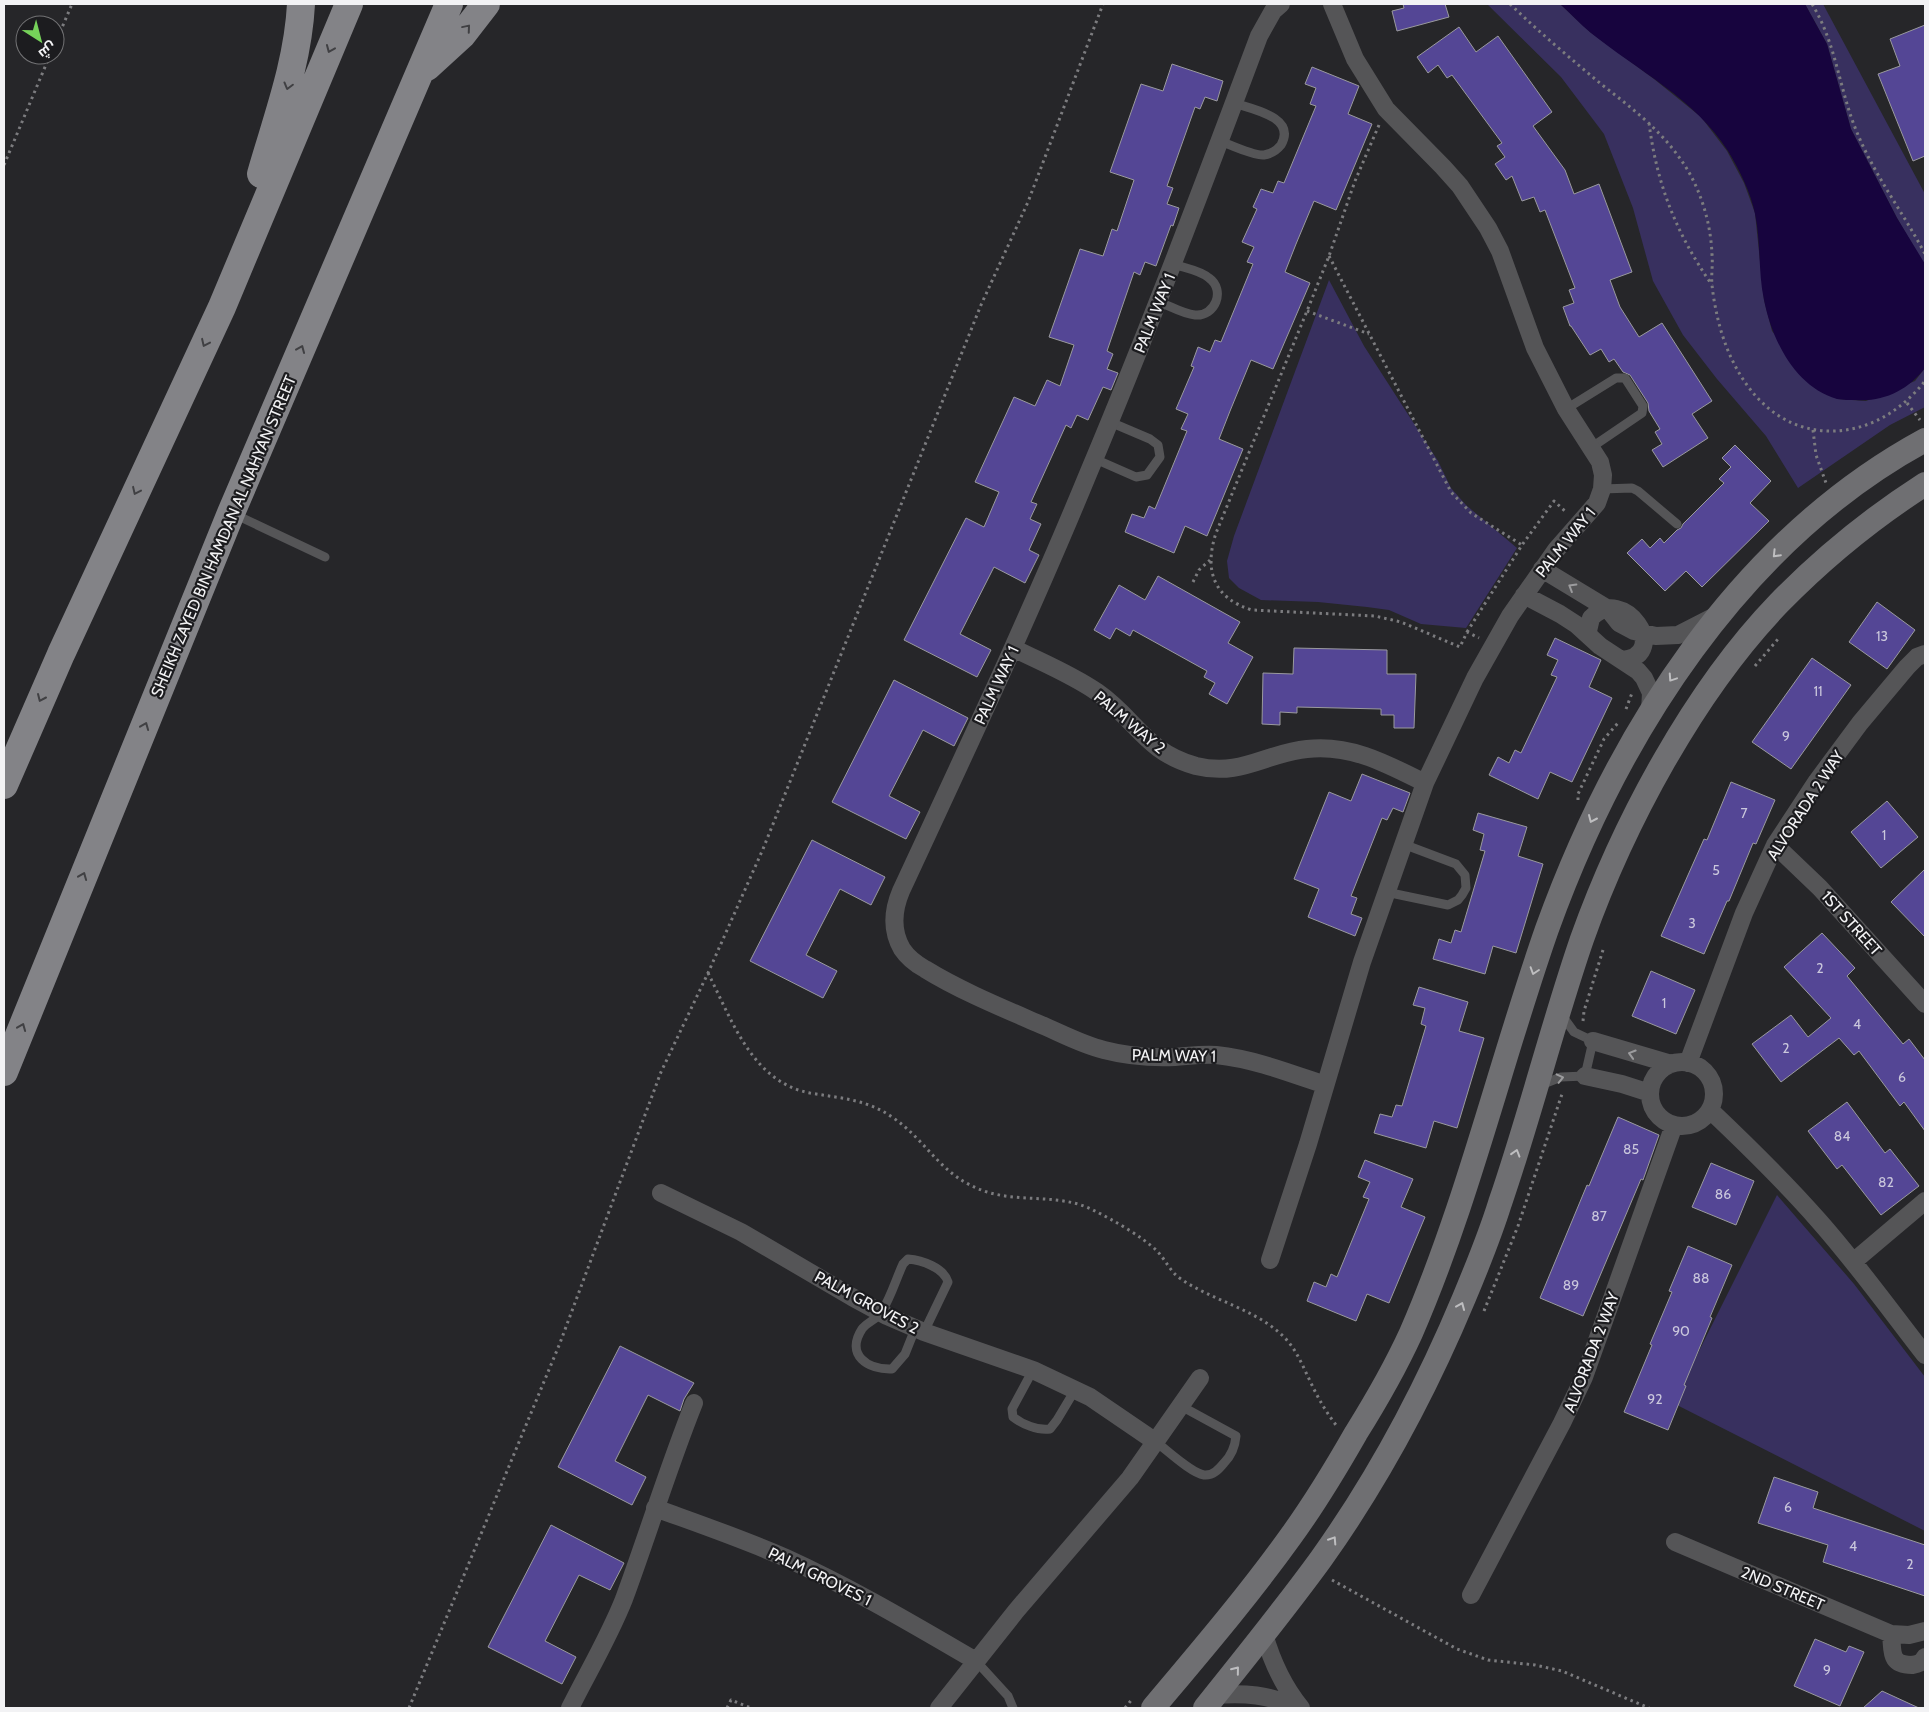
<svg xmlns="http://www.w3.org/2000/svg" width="1929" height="1712" viewBox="0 0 1929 1712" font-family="Cabin,Cairo,sans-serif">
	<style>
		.green { fill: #38305f }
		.water { fill: #17043e }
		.building { fill: #544695; stroke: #9a9a9e }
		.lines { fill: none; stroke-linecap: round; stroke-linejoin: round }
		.path { stroke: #7c7c7f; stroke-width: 3; stroke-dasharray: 2.5 4; stroke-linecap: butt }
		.lane { stroke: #555557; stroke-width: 9 }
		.street { stroke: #555557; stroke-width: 18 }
		.secondary { stroke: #6f6f72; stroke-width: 24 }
		.primary { stroke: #838387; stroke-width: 28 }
		.oneway { stroke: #404043 }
		.oneway2 { stroke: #bebec0 }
		.oneway3 { stroke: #9c9c9e }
		.labels { text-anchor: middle; stroke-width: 4.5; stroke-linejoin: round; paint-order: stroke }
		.number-label { font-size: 14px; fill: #cac7dc }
		.street-label { font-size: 16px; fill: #f2f2f4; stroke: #1c1c1f }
	</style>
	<rect width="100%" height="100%" fill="#262629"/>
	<path class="green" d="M1487,4H1560L1590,32L1654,79L1701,117L1727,151L1744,183L1755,213L1764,300L1772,331L1815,388L1838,399L1866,401L1915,381L1925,368V407L1890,425L1798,488L1766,436L1717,379L1683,335L1653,281L1633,208L1604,134L1561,77Z
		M1805,4H1823L1925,194V266L1897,218L1851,129L1827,44Z
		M1329,280L1364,346L1438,461L1451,488L1466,505L1517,548L1466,628L1421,624L1389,610L1367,607L1318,602L1261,600L1239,588L1229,578L1227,561L1234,536Z
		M1777,1195L1854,1284L1925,1377V1531L1673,1403Z"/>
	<path class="water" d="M1560,4H1805L1827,44L1851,129L1897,218L1925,264V368C1908,390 1884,402 1856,400C1850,400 1843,400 1837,399C1795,387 1772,340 1764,300C1758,272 1761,242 1755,214C1751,193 1739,169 1728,151C1695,99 1637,70 1591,33C1580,24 1570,13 1560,4Z"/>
	<path class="building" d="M1403,4H1445L1449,17L1397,31L1392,11L1404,8Z
		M1925,25V156L1913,161L1878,74L1900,66L1890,39Z
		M1459,27L1476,52L1498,36L1552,112L1533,126L1565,170L1574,194L1599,184L1632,272L1610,280L1620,307L1639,337L1662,323L1712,401L1692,414L1708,438L1663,467L1652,450L1662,444L1655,432L1660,429L1649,411L1648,403L1630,375L1623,372L1614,359L1609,362L1601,349L1590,355L1571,326H1570L1563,307L1574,303L1569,290L1575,288L1545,210L1540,212L1534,197L1522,201L1512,176L1506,180L1495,164L1505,157L1497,146L1502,143L1452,75L1447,78L1438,65L1428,73L1417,57Z
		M1172,64L1223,81L1217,101L1205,97L1200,109L1195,107L1167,186L1173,188L1167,204L1179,208L1173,226L1171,225L1156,266L1145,262L1140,275L1134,272L1107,351L1113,354L1107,369L1118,373L1111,390L1103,387L1088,420L1077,415L1071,428L1066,425L1031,502L1037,504L1030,519L1041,524L1029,550L1039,555L1025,583L994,567L960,634L991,650L977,677L904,640L966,518L984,527L999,492L975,482L1014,397L1035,406L1047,380L1060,386L1074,345L1049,337L1080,249L1103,256L1112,229L1117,231L1134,180L1110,172L1141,84L1163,91Z
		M1312,67L1359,86L1348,114L1372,124L1336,210L1314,201L1296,244L1285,272L1310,283L1273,369L1251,360L1230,411L1219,439L1243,449L1207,536L1185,526L1174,553L1125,532L1132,514L1144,518L1149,506L1155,509L1187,431L1181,429L1188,414L1176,409L1194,367L1191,366L1198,347L1210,352L1215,340L1221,342L1253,264L1247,262L1254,247L1242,242L1257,209L1253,207L1261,189L1273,193L1278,181L1284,183L1316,106L1310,104L1316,88L1305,84Z
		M1735,445L1771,481L1750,503L1769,521L1702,587L1686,571L1665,591L1627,553L1642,539L1650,548L1660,538L1664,543L1677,530L1681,528L1683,524L1724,483L1719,479L1731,467L1722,458Z
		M1158,576L1240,622L1228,643L1253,657L1227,704L1209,694L1215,683L1204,677L1207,671L1133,630L1130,636L1116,628L1110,639L1094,630L1119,585L1145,600Z
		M1877,602L1915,630L1887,669L1849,642Z
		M1555,638L1601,660L1589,687L1612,698L1572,782L1550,772L1538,799L1489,775L1498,757L1509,763L1515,750L1521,753L1557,677L1551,675L1558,660L1547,655Z
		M1294,648L1387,650V674H1416L1414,728H1394V715H1381V709L1297,707V713L1280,712V725L1262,724L1263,673L1293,674Z
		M1812,658L1851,685L1791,769L1752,742Z
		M894,680L968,718L954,746L923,730L889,796L920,812L906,839L832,802Z
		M1362,774L1410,793L1403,812L1393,808L1387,820L1382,818L1351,896L1357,898L1351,914L1362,918L1355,936L1308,917L1319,889L1294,879L1329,792L1351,801Z
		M1731,782L1775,800L1756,844L1753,843L1729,901H1727L1704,954L1661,936L1704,839L1707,840Z
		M1887,801L1918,837L1881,868L1851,832Z
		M1478,813L1527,827L1518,856L1543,864L1516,953L1493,946L1485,974L1433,959L1439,939L1451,943L1455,930L1461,932L1485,851L1480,850L1484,834L1473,830Z
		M812,840L885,877L871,905L840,889L806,955L837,971L823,998L750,961Z
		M1925,869V937L1891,902Z
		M1822,933L1855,968L1847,976L1903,1044L1909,1039L1925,1060V1131L1904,1102L1900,1106L1859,1051L1854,1055L1839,1038L1781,1082L1752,1044L1791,1015L1808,1037L1831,1018L1784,967Z
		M1651,971L1695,990L1676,1034L1632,1016Z
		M1419,987L1468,1002L1459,1031L1484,1038L1457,1128L1434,1121L1426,1148L1374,1133L1380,1114L1392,1117L1396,1105L1402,1106L1426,1026L1421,1024L1425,1008L1413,1005Z
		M1847,1102L1885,1153L1890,1149L1919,1186L1881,1215L1842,1165L1837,1169L1808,1131Z
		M1618,1117L1659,1135L1643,1180L1641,1179L1583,1316L1540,1298L1587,1185L1589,1186Z
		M1365,1160L1413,1179L1401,1207L1425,1217L1389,1303L1367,1294L1356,1321L1307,1301L1314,1282L1326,1287L1331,1274L1337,1277L1369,1199L1363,1197L1370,1182L1358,1177Z
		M1711,1163L1754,1181L1736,1225L1692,1207Z
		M1688,1246L1732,1265L1710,1317L1712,1318L1684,1385L1686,1386L1668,1430L1624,1412L1652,1345L1650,1344L1672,1292L1669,1291Z
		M620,1346L694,1383L684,1399L680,1411L648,1395L615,1461L646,1477L632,1505L558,1467Z
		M1774,1477L1818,1492L1813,1508L1925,1545V1596L1823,1562L1828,1545L1758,1523Z
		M551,1525L624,1563L610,1590L579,1575L545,1641L576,1657L562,1684L488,1647Z
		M1815,1639L1846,1652L1849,1646L1864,1652L1840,1706L1794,1686Z
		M1882,1691L1919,1708H1863Z"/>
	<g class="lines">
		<path class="path" d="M1510,4C1539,32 1570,58 1601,84C1633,109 1665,133 1687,169C1702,194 1711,225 1712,255C1713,265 1711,275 1712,285C1713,295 1715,306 1717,315C1729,371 1765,429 1828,431C1868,432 1901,411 1925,381
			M1812,4C1836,43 1839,88 1856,130C1874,175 1903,212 1925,254
			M55,44L72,4
			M1649,123C1657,185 1676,233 1712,285
			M1379,125L1355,181L1329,256L1307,311L1216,533C1204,570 1213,598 1252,610L1375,616L1401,622L1460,647L1467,632L1479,638
			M4,165L50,55
			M1329,256L1451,492L1471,513L1522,545
			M1307,311L1369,334
			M1907,403L1920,420
			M1813,430L1816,455L1826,483
			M1193,582L1199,570L1210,560
			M1467,632L1522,545L1554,501L1566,512
			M1755,666L1778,639
			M1626,709L1632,693
			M1578,800V794L1604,739L1618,723
			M708,973C732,1020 752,1082 810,1093C839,1098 866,1099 892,1117C929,1142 940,1177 987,1192C1023,1203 1062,1193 1095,1211C1113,1220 1143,1237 1157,1251C1166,1260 1170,1272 1181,1279C1213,1301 1256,1309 1284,1337C1297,1350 1303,1367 1311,1383C1318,1398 1326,1412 1336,1425
			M1583,1021L1584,1011L1603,950
			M1484,1311L1518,1226L1563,1091
			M1332,1580L1457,1649L1488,1660L1535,1665L1562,1671L1649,1708
			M409,1708L560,1343L661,1072L708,973L763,849L981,305L1028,202L1103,4
			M727,1708L731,1700L751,1708
			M1125,1708L1133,1698"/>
		<path class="lane" d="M1220,141C1231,145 1253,156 1264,155C1271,154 1277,150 1281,145C1297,117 1252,109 1234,103
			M1159,302C1170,306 1183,314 1195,315C1215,317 1226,290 1209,278C1200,270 1184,268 1173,264
			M1566,409L1616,378H1625L1643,406L1642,413L1592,447
			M1095,459L1136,477L1147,475L1160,457L1158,445L1150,439L1110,422
			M1602,489L1632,488L1638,491L1677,524
			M234,514L325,557
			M1386,892L1448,905L1458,900L1462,895L1466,888L1465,875L1456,864L1403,844
			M1541,1085L1561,1077L1585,1076L1593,1041L1574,1032L1561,1014
			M915,1329L905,1354L892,1369C868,1370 845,1355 862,1329C867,1322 878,1319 882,1311C891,1297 896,1279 903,1264L908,1259C922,1260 944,1268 948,1282L924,1332
			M1033,1370L1012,1409L1013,1417C1022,1424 1038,1431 1050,1429L1057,1420L1075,1390
			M1156,1442C1167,1450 1191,1473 1204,1475C1213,1476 1219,1469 1224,1463C1232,1455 1235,1447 1236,1436L1181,1406
			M976,1661L1008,1696L1013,1708"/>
		<path class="street" d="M1281,4L1273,11L1259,36C1204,183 1149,329 1088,474C1030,615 965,753 901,891C893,910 891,930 902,949C908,958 916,964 925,969C959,990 1000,1007 1037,1023C1059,1032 1080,1044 1104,1050C1127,1056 1151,1058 1175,1057C1189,1056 1202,1054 1216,1055C1254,1059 1290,1073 1325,1085
			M1542,569L1608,609L1619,623L1634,631L1656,636L1678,635L1717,615
			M1524,595L1560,614L1577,625L1600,646L1638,671L1644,678L1651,693L1650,711
			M1590,637L1588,631L1591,618C1623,583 1672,654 1623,660
			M1013,648C1041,662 1071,674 1097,692C1136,719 1145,752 1196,766C1241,777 1266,753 1307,749C1351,744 1387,764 1425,783
			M1775,845L1820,888L1925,1004
			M1593,1041L1671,1064
			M1650 1094a32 32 0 1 1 64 0a32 32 0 1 1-64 0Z
			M1688,1063L1744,913L1775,845L1817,781L1860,723L1907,667L1917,657L1925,654
			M1585,1076L1622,1084L1650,1093
			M1710,1110C1748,1146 1785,1182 1819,1221C1857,1264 1890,1310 1925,1355
			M661,1193L741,1232L852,1297L887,1316L924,1332L1033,1370L1090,1397L1156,1442
			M1270,1260L1308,1144L1362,962L1425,783L1475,678L1510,616L1556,550L1597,503L1602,489L1603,475L1600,462L1566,409L1535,348L1500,251L1488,228L1460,186L1443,167L1386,109L1355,59L1332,4
			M1853,1262L1925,1201
			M655,1508C699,1524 743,1539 786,1558C852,1588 914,1625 976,1661
			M1675,1542L1891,1634L1909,1635L1925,1631
			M1471,1595L1562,1423L1584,1377L1674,1125
			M1264,1634C1272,1662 1283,1686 1301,1708
			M1891,1634C1893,1652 1889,1665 1912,1665C1918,1664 1922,1663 1925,1657
			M1215,1695C1243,1693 1271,1694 1295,1708
			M570,1708C588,1672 609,1637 624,1599C648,1534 668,1468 694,1403
			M939,1708L1016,1611L1130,1478L1200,1378"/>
		<path class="secondary" d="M1153,1708C1200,1652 1248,1596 1291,1536C1315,1503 1336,1468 1356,1433C1376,1401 1395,1368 1411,1333C1468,1202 1500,1063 1547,929C1617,735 1739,541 1925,440
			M1205,1708C1244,1659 1284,1610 1321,1559C1378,1479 1426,1389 1464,1298C1477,1267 1490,1235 1500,1203C1530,1116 1552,1026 1582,939C1623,824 1694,691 1779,603C1823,558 1872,518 1925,484"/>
		<path class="primary" d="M427,67L462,35L486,4
			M261,174C277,118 298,63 301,4
			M4,785L61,654L222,307L349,4
			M4,1072L231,513L449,4"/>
	</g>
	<defs><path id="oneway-chevron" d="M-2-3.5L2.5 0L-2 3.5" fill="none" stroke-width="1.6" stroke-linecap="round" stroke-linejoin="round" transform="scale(1.25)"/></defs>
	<g class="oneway">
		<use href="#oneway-chevron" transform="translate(467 28) rotate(-50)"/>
		<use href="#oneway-chevron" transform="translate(330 49) rotate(113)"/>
		<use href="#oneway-chevron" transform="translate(288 86) rotate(105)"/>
		<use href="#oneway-chevron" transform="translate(205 343) rotate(115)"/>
		<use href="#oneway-chevron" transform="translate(301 349) rotate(-67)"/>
		<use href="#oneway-chevron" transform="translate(136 491) rotate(115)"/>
		<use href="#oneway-chevron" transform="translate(41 698) rotate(114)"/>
		<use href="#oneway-chevron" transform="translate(145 726) rotate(-68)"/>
		<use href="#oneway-chevron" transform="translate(83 876) rotate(-68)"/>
		<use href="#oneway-chevron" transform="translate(22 1027) rotate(-68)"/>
	</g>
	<g class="oneway2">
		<use href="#oneway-chevron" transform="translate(1776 554) rotate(134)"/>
		<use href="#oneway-chevron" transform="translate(1672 678) rotate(124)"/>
		<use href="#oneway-chevron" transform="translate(1592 819) rotate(114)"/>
		<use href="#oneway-chevron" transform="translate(1534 971) rotate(108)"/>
		<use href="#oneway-chevron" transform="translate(1516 1153) rotate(-73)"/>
		<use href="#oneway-chevron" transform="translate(1461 1306) rotate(-67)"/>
		<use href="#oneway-chevron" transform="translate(1333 1540) rotate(-57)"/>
		<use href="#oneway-chevron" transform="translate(1236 1670) rotate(-51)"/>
	</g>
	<g class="oneway3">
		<use href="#oneway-chevron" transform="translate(1572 587) rotate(-149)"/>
		<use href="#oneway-chevron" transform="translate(1632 1054) rotate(-163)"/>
		<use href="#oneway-chevron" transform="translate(1560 1078) rotate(-13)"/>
	</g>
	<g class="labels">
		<g class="number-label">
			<text x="1882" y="641">13</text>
			<text x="1818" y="696">11</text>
			<text x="1786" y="741">9</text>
			<text x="1744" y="818">7</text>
			<text x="1884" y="840">1</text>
			<text x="1716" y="875">5</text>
			<text x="1692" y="928">3</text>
			<text x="1820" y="973">2</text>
			<text x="1664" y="1008">1</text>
			<text x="1857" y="1029">4</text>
			<text x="1786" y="1053">2</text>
			<text x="1902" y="1082">6</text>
			<text x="1842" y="1141">84</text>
			<text x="1631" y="1154">85</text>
			<text x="1886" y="1187">82</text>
			<text x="1723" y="1199">86</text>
			<text x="1599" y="1221">87</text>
			<text x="1701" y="1283">88</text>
			<text x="1571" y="1290">89</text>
			<text x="1681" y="1336">90</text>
			<text x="1655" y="1404">92</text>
			<text x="1788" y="1512">6</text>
			<text x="1853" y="1551">4</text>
			<text x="1910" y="1569">2</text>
			<text x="1827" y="1675">9</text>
		</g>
		<g class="street-label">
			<text transform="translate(1154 313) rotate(-68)" y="6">PALM WAY 1</text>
			<text transform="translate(223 536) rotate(-67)" y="6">SHEIKH ZAYED BIN HAMDAN AL NAHYAN STREET</text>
			<text transform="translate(1565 542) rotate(-51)" y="6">PALM WAY 1</text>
			<text transform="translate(996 685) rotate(-65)" y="6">PALM WAY 1</text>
			<text transform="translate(1130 722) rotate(40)" y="6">PALM WAY 2</text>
			<text transform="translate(1805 805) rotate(-57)" y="6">ALVORADA 2 WAY</text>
			<text transform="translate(1852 923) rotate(48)" y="6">1ST STREET</text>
			<text transform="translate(1174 1055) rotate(1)" y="6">PALM WAY 1</text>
			<text transform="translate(867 1302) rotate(28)" y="6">PALM GROVES 2</text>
			<text transform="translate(1591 1352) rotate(-69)" y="6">ALVORADA 2 WAY</text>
			<text transform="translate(820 1576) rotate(26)" y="6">PALM GROVES 1</text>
			<text transform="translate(1783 1588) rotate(23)" y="6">2ND STREET</text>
		</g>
	</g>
	<rect width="1929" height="1712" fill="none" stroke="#f2f2f4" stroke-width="10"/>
	<g transform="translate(40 40) rotate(144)"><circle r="24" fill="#1c1c1f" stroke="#727274"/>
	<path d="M0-4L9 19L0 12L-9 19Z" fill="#76d25a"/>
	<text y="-8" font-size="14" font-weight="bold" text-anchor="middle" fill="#f2f2f4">ش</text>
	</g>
</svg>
